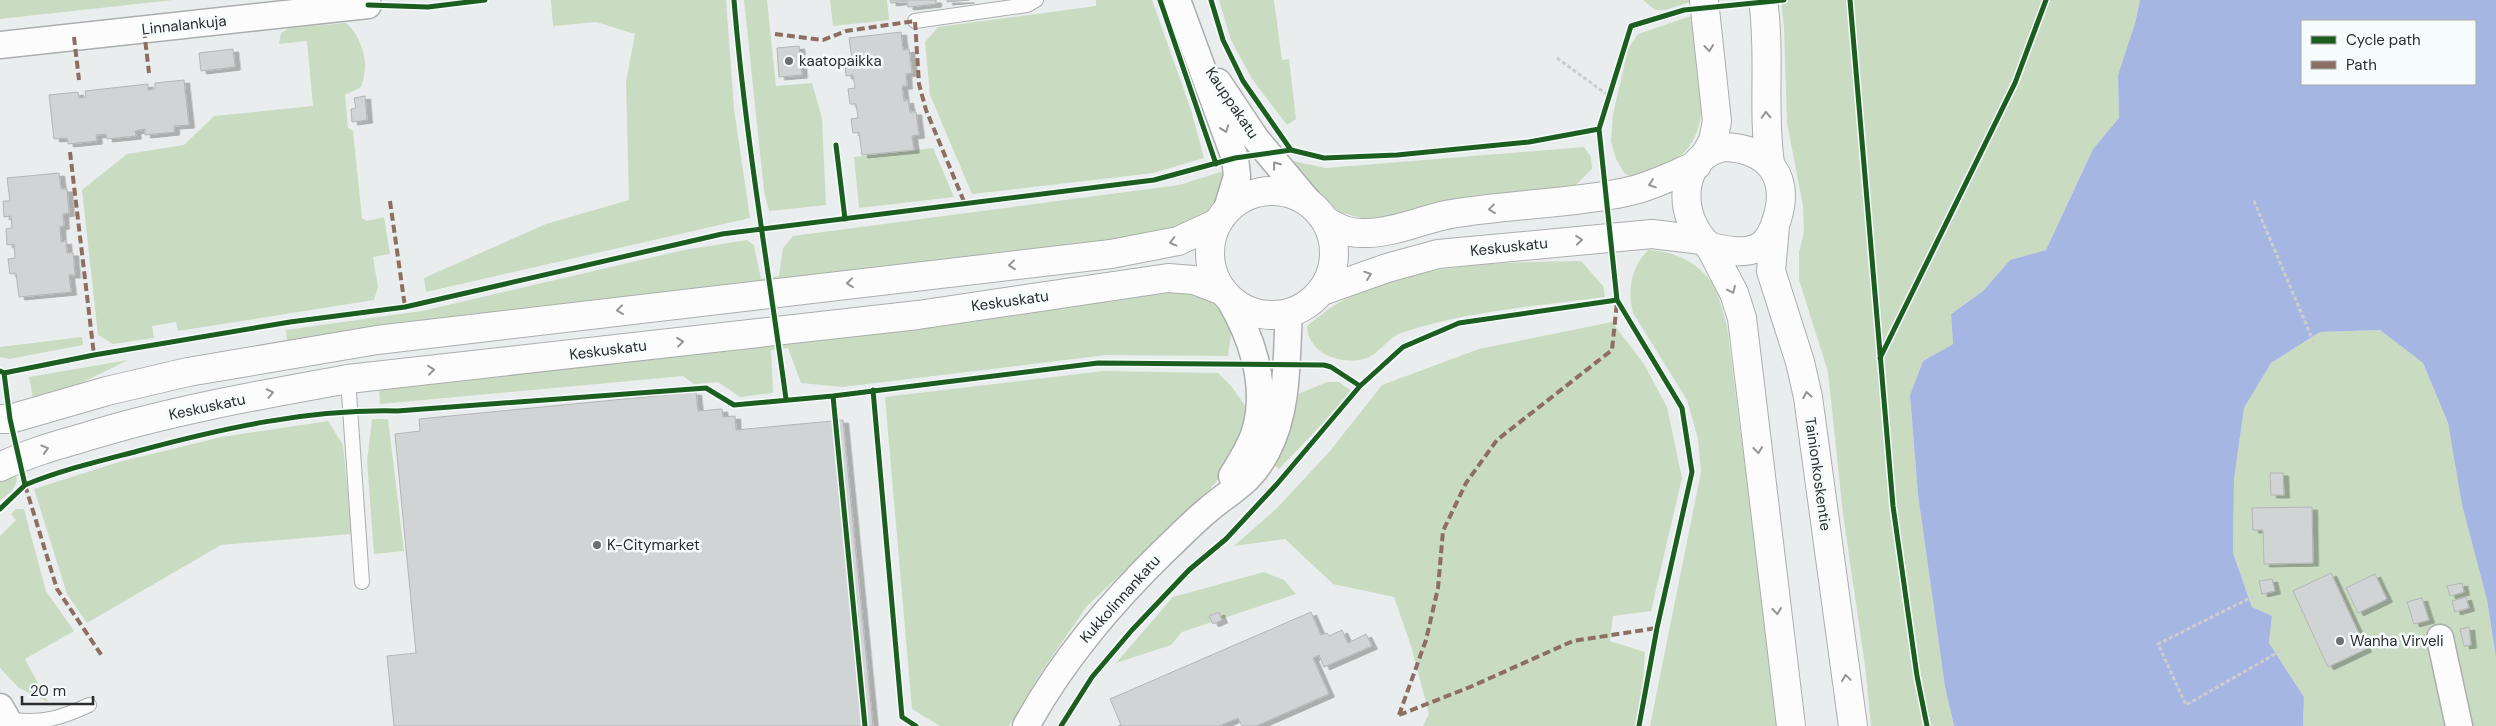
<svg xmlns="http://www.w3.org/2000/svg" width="2496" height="726" viewBox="0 0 2496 726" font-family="'DM Sans',sans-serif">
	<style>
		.green { fill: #c9dcc1 }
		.water { fill: #a6b6e3; fill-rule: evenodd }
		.building { fill: #d1d4d4; stroke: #b4b5b6; filter: url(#shadow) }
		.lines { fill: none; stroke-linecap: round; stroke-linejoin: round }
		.service-casing { stroke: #acaeae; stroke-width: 16 }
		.minor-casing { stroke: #acaeae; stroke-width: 29 }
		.secondary-casing { stroke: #acaeae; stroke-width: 30 }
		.path { stroke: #cdcdcd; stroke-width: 3; stroke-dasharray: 4 2.5; stroke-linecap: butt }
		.service { stroke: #fcfcfc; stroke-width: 14 }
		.minor { stroke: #fcfcfc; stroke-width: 26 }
		.secondary { stroke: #fcfcfc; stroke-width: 28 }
		.quiet { stroke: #8d6e63; stroke-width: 4; stroke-dasharray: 8 4; stroke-linecap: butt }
		.cycleway-casing { stroke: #f6fbfc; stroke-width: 8 }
		.cycleway { stroke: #1b5e20; stroke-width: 5 }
		.oneway { stroke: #949494 }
		.poi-dot { fill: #6e7070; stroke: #f6fbfc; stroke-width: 2 }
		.labels { text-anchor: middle; stroke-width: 5; stroke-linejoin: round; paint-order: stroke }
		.street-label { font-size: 15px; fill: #2b2d2d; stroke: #f6fbfc }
		.poi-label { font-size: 15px; fill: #2b2d2d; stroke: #f6fbfc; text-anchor: start }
	</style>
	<defs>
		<filter id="shadow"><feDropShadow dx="5.5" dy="3" stdDeviation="0" flood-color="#0004"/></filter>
	</defs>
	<rect width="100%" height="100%" fill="#eaeded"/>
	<path class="green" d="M0,0H173L0,19Z
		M551,0H726L734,109L750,218L426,292L424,278L546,224L629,200L626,82L635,34L596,22L553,26Z
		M744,0H767L776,86L812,83L822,118L826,205L769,211L764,191Z
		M830,0H887L889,20L833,26Z
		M1096,0H1152L1191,110L1204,158L1153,173L972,194L930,95L925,42L938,27L1096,6Z
		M1219,0H1274L1282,60L1289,59L1296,119L1287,125L1252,79L1231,40Z
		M1643,0H1690V2L1665,10H1655Z
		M1781,0H2140L2135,23L2118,75L2119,118L2093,149L2046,250L2010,260L1983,291L1951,314L1953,344L1923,361L1910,395L1918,495L1945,687L1954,726H1871L1865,666L1843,514L1828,372L1799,280V252L1804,232L1803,206L1787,123L1784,28Z
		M1691,16C1697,63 1720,127 1675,161C1664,169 1649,174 1637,180L1624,173L1616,159L1611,141L1613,114L1628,49L1638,34Z
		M346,23C357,31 366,53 365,67C365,73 363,81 361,87L345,95L348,128L353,131L362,218L367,221L384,217L390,254L373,257L378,287L374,300L178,331L176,322L152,326L154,338L113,344L98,335L82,190L127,154L184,145L214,116L313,106L307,41L279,44L281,33L289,28Z
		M1584,147L1591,157L1592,169L1576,185L1500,195L1372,221L1339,212L1319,194L1293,161L1326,168Z
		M933,148L954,197L859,208L854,157Z
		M1227,170C1215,225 1195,225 1146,238L287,343L286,330L422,311L684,250L747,240L754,245L761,279L779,276L783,248L793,236L1179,185Z
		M1648,250C1674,251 1699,262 1713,285C1720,297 1723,313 1727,326L1778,726H1650L1701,472L1698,439L1687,400L1633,313C1627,290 1631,268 1648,250Z
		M1581,261L1603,286L1605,297C1538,306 1466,311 1401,333C1388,337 1378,356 1364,359C1339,365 1308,353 1307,326C1316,319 1325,311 1335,305C1411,263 1498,262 1581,261Z
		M1168,287C1189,292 1229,296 1231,325C1232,335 1229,346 1228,356L1106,355L843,387L801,383L788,348L771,350L773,393L740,397L718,382L694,384L683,376L380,404L379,386Z
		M1612,322L1644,364L1667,407L1682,478L1651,611L1613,616L1610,641L1645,652L1640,726H1423L1429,714L1411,646L1394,597L1333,584L1285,539L1234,546L1277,508L1330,451L1382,385L1479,349Z
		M2380,330L2423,363L2448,423L2462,505L2487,600L2496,658V726H2303L2304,697L2269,643L2272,616L2252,607L2233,553L2234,480L2244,408L2271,363L2320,332Z
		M82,337L83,345L9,359L0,357V347Z
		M128,360L75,386L33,398L29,377Z
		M1103,371L1218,373L1232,387L1246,407L1242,430L1227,468L1206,494L1087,606L1040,674L1009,726H940L912,709L885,397Z
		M1327,382H1339L1350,390L1347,398L1279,469L1272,463L1290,431L1298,394Z
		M372,419H388L404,551L374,554L367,461Z
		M328,421L343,445L352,534L221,545L87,623L67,594L34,489L119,462L222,437Z
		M11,473L16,475L17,480L13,490L0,501V480Z
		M16,509H24L46,591L74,631L25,659L48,702L19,688L0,668V536L16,520L11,514Z
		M1264,572L1284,580L1296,594L1182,632L1171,645L1116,663L1173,597Z"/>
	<path class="water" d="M2140,0H2496V658L2487,600L2462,505L2448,423L2423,363L2380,330L2320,332L2271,363L2244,408L2234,480L2233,553L2252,607L2272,616L2269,643L2304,697L2303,726H1954L1945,687L1918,495L1910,395L1923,361L1953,344L1951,314L1983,291L2010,260L2046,250L2093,149L2119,118L2118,75L2135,23ZM2302,21H2475V84H2302Z"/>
	<path class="building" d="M890,0H936V4L908,7L907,1L891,3Z
		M947,0H969L947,2Z
		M901,32L903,50L909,49L912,73L906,74L907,86H902L904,101L908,100L910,112H916L919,135L912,136L914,150L862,155L859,132L853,133L851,119L858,118L856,104H850L848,89L855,88L853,75L846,76L845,61L852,60L849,38Z
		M799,46L802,75L779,77L777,48Z
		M233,49L235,67L201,71L199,53Z
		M184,80L189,125L174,126V132L145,135V129L135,131L136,136L107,139L106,134L96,135L97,141L68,144L67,138L54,139L49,95L78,92L79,98L86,97L85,91L148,84V90L155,89V83Z
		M365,96L367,120L352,122L351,109L356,108L354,98Z
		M59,173L61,189H67L69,213L63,214L64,226L60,227L61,242L66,241L67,253H73L75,275H69L71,292L19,297L16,273L10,274L8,259L15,258L14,244L7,245L6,229L12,228L11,216L4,217L3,201H10L7,178Z
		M696,392L698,411L722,409L723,417L735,416L736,430L843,420L873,726H394L387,656L416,653L395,434L420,431L419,419Z
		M2270,473H2283L2284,495H2271Z
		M2312,507L2313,563L2264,564L2263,530H2253L2252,508Z
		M2331,573L2366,649L2328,667L2293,591Z
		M2375,574L2387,599L2358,613L2346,588Z
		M2272,579L2275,591L2262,594L2259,581Z
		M2462,583L2464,592L2450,596L2447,586Z
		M2466,597L2469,608L2455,612L2452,601Z
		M2422,598L2429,620L2414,624L2407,602Z
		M1219,612L1222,620L1213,624L1209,616Z
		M1311,612L1321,635L1327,633L1329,636L1342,630L1348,643L1366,634L1372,646L1324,667L1319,655L1313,658L1329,694L1256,726H1242L1238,718L1219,726H1118L1121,725L1110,699Z
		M2469,627L2471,645L2464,646L2460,629Z"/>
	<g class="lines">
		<defs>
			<path id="service" d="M915,21L1027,5L1036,0
				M348,379L362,582
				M9,713L14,720C43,724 63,717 89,705"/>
			<path id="minor" d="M1177,0L1235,158L1237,176L1227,209
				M0,45L368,5
				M1218,82L1256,139L1308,201
				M1228,297C1251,335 1268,383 1256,428C1252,445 1241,461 1232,476
				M2440,638L2459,726
				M0,707L11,726
				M1026,726C1063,659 1110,604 1164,551C1179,537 1193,522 1209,509C1234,488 1250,483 1267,451C1289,409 1286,358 1289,313"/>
			<path id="secondary" d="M1704,0L1717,121L1713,141L1705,155
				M1763,0C1771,54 1762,109 1770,163
				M1725,147C1769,149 1790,177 1777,219C1774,229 1769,242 1759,247C1744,255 1725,250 1710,247C1676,219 1677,155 1725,147Z
				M1210 253a62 62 0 1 1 124 0a62 62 0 1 1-124 0Z
				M1326,221C1339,229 1350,234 1366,233C1394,233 1423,219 1451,214C1508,204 1570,204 1626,192C1651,187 1673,175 1697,165
				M1775,226L1771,271L1800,362L1808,397L1853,726
				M1710,247L1734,293L1742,318L1791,726
				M1322,291L1387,268L1438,254L1652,234L1702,240
				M0,419H10L107,391L188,372L377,340L1111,254L1178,241L1217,223
				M0,467C26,454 54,446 82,438C168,411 259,395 348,379L918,315L1168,278L1194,280L1223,291"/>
		</defs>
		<use href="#service" class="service-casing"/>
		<use href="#minor" class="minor-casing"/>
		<use href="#secondary" class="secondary-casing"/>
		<path class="path" d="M1557,58L1609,96
			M2254,201L2314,343
			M833,396L865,726
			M2254,596L2158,644L2186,705L2282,650"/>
		<use href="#service" class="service"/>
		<use href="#minor" class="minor"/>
		<use href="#secondary" class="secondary"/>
		<path class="quiet" d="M144,30L149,73
			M775,34L823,40L846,31L915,21L919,84L926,110L965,204
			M74,37L79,80
			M70,152L94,355
			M390,201L405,307
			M25,485L57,589L102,656
			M1399,715L1426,640L1438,588L1443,531L1466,483L1497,440L1612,350L1617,302
			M1399,715L1470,687L1573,641L1657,628"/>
		<defs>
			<path id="cycleway" d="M734,0C745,134 768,266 786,399
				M1160,0L1216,164
				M1211,0L1223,40L1243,81L1291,150
				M1850,0L1893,506L1917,676L1927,726
				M368,5L428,7L485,0
				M836,145L845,219
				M1880,358L2015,83L2046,0
				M0,371L4,373L94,355L290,322L405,307L722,234L1154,180L1235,158L1291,150L1324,158L1397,155L1529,142L1599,129
				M873,390L902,717L916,726
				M833,396L865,726
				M25,485C61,470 100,461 138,451C223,428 309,409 397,411L706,388L734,405L833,396L1098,363L1324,365L1331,367L1360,386L1403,347L1459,323L1617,300
				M0,509L25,485L10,419L4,373
				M1061,726L1092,677L1132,630L1189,570L1226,539L1277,484L1360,386
				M1639,726L1657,628L1692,472L1682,408L1617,300L1599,129L1631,26L1684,10L1784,0"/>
		</defs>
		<use href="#cycleway" class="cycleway-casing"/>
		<use href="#cycleway" class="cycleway"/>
	</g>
	<defs><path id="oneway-chevron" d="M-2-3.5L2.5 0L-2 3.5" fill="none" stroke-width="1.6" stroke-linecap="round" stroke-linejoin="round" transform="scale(1.25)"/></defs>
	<g class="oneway">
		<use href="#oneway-chevron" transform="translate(1709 48) rotate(84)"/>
		<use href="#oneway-chevron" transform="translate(1766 115) rotate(-92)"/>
		<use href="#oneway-chevron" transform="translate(1225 129) rotate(70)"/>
		<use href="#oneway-chevron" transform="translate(1276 165) rotate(-128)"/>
		<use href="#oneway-chevron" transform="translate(1652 184) rotate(161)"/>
		<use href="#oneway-chevron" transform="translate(1492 209) rotate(173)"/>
		<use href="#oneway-chevron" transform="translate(1579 240) rotate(-5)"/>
		<use href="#oneway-chevron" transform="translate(1173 242) rotate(166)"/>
		<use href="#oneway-chevron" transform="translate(1012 265) rotate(174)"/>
		<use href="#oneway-chevron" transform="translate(1368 275) rotate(-19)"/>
		<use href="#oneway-chevron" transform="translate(850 283) rotate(174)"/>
		<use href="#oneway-chevron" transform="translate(1732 290) rotate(65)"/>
		<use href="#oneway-chevron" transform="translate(620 310) rotate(173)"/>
		<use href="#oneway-chevron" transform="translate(680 342) rotate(-7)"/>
		<use href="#oneway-chevron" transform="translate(431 370) rotate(-6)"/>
		<use href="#oneway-chevron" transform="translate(270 393) rotate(-12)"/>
		<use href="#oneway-chevron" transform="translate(1807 395) rotate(-100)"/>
		<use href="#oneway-chevron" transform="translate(45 449) rotate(-17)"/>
		<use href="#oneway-chevron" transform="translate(1758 450) rotate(84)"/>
		<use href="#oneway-chevron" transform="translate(1777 611) rotate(83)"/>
		<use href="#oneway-chevron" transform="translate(1846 678) rotate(-98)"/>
	</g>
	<g class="poi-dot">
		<circle cx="789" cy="61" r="5"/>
		<circle cx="597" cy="545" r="5"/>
		<circle cx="2340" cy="641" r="5"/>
	</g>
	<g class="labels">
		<g class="street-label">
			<text transform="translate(184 25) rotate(-6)" y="5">Linnalankuja</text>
			<text transform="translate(1232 103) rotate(56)" y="5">Kauppakatu</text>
			<text transform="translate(1509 247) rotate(-6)" y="5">Keskuskatu</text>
			<text transform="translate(1010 301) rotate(-8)" y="5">Keskuskatu</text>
			<text transform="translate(608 350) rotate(-7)" y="5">Keskuskatu</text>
			<text transform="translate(207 407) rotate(-12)" y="5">Keskuskatu</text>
			<text transform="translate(1818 474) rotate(82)" y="5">Tainionkoskentie</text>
			<text transform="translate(1120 599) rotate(-48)" y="5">Kukkolinnankatu</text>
		</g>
		<g class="poi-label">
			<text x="799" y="66">kaatopaikka</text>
			<text x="607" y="550">K-Citymarket</text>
			<text x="2350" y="646">Wanha Virveli</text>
		</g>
	</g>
	<rect x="2301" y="20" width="175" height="65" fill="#f6fbfc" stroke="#a5a9a9"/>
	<rect x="2311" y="36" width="25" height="8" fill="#1b5e20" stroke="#a5a9a9"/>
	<text x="2346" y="45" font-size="15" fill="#2b2d2d">Cycle path</text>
	<rect x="2311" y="61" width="25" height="8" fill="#8d6e63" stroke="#a5a9a9"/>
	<text x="2346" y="70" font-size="15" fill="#2b2d2d">Path</text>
	<path d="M22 696v8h71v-8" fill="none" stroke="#2b2d2d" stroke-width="2.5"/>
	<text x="30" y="696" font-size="15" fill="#2b2d2d" stroke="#f6fbfc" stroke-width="4" paint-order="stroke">20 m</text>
</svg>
